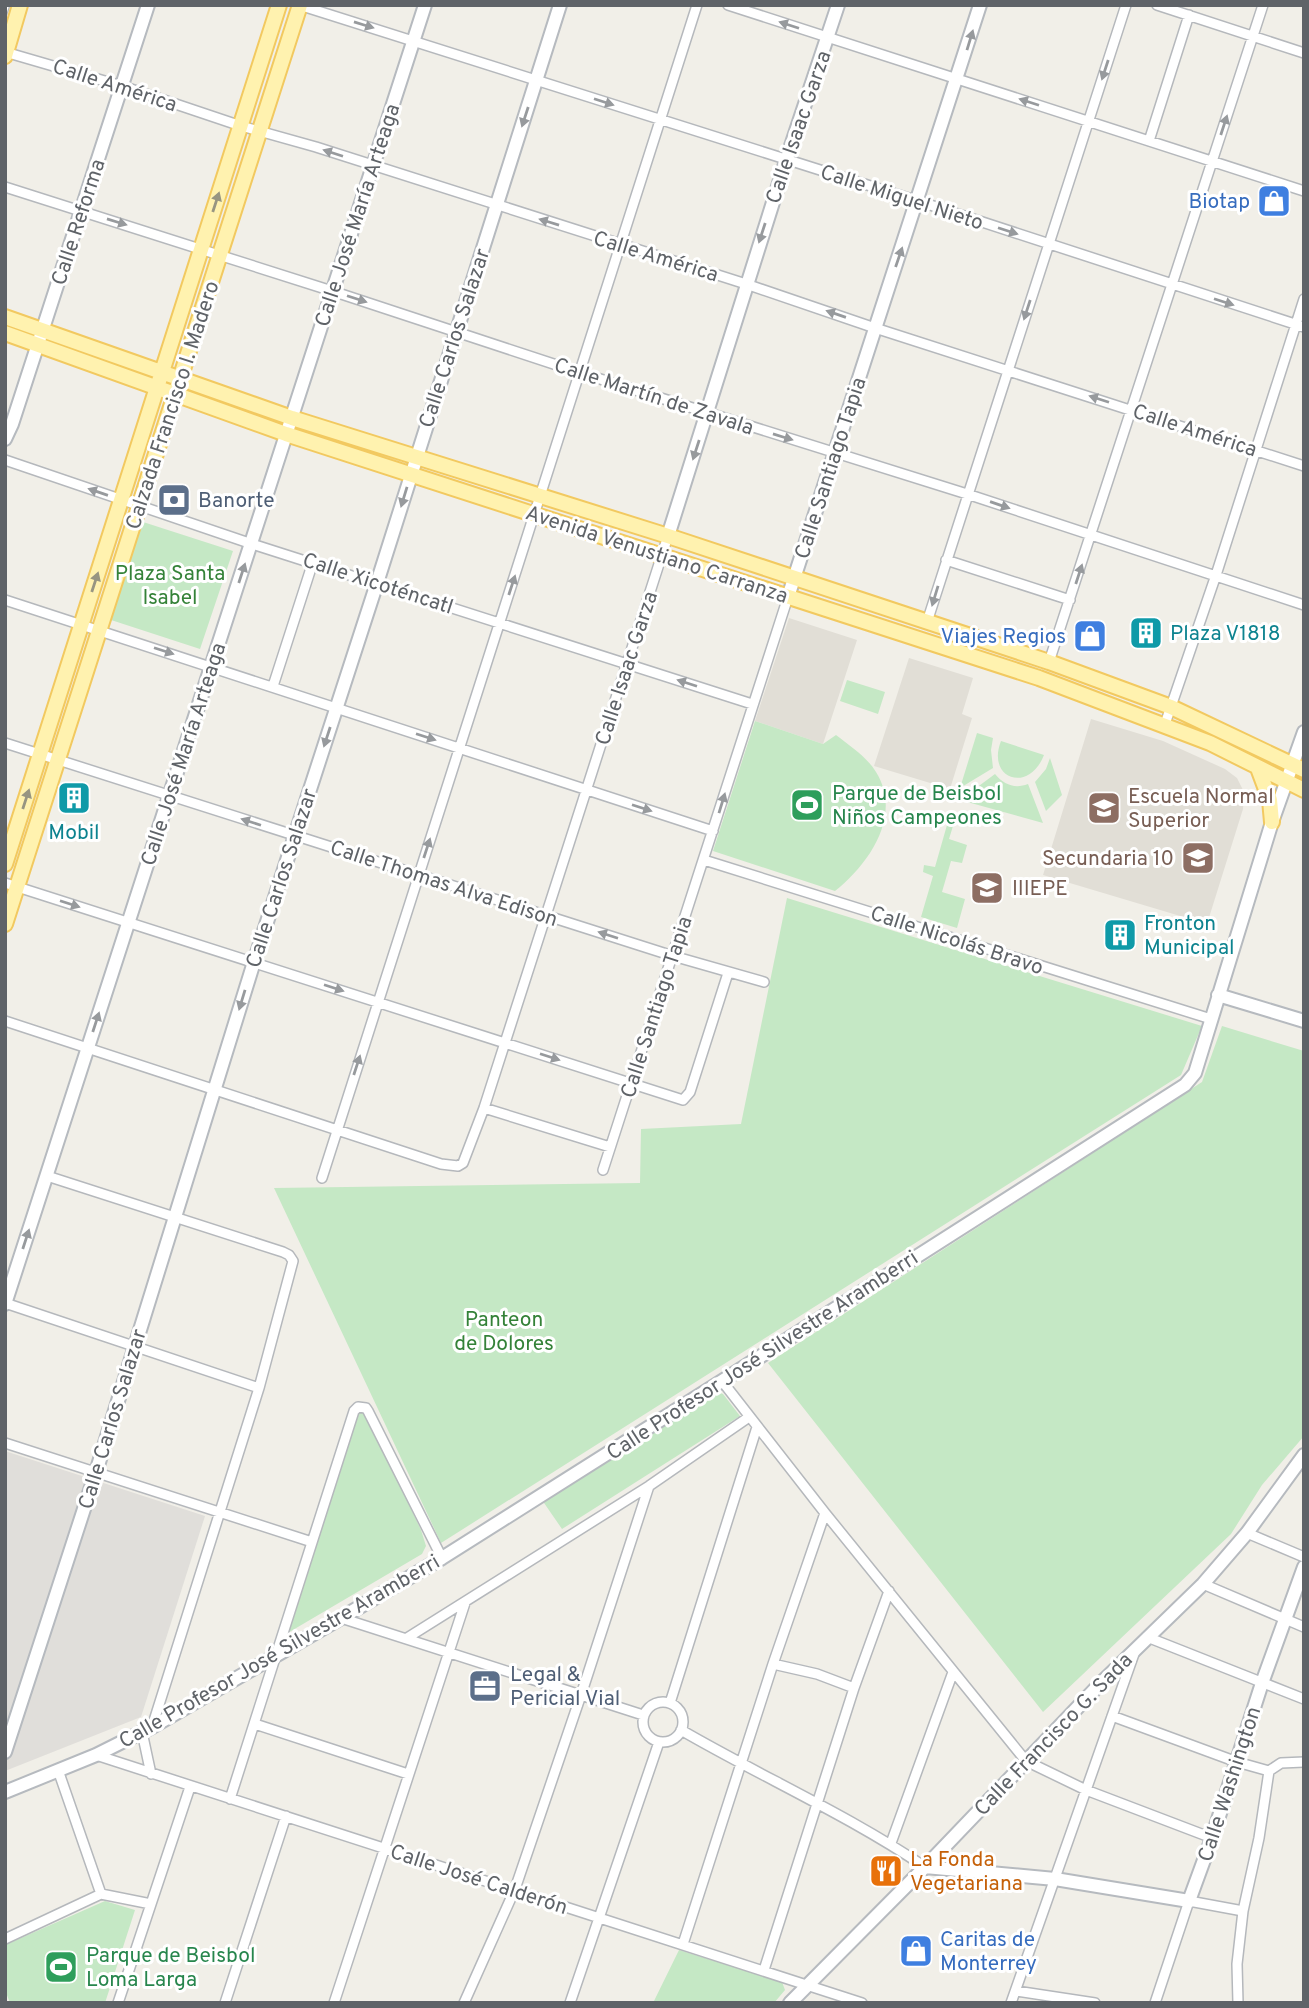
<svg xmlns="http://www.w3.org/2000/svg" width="1309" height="2008" viewBox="0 0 1309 2008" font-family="Overpass,sans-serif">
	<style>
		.industrial { fill: #e0deda }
		.education { fill: #e1ded6 }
		.green { fill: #c5e8c5 }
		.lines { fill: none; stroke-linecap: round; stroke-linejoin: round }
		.street-casing { stroke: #b5b8bc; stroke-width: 12 }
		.secondary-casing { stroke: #b6babf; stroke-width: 16 }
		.primary-casing { stroke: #f2c960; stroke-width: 18 }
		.street { stroke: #fff; stroke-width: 9 }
		.secondary { stroke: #fff; stroke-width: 12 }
		.primary { stroke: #fff2af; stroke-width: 14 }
		.rail-casing { stroke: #b6b7b8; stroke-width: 5 }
		.rail { stroke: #fff; stroke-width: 2.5; stroke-dasharray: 8; stroke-linecap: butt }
		.oneway { fill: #979a9d }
		.oneway2 { fill: #979581 }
		.labels { text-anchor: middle; stroke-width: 6; stroke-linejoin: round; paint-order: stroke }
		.street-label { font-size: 21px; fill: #5f6368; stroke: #fff }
		.shop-label { font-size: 21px; fill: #366cbe; stroke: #fff; text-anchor: end }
		.service-label { font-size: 21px; fill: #4e5e75; stroke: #fff; text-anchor: start }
		.park-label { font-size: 21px; fill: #348238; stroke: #fff }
		.culture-label { font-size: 21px; fill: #0d838f; stroke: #fff; text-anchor: start }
		.leisure-label { font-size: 21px; fill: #27864d; stroke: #fff; text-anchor: start }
		.education-label { font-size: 21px; fill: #785e54; stroke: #fff; text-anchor: start }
		.food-label { font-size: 21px; fill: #c56008; stroke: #fff; text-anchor: start }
	</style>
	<rect width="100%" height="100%" fill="#f1efe8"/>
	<path class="industrial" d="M5,1451L205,1516L141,1717L5,1771Z"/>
	<path class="education" d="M789,618L857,640L823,744L755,721Z
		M909,658L973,678L962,714L972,718L950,789L874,766Z
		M1091,719L1163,741L1225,769L1237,778L1244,792L1243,809L1207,924L1043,875Z"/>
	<path class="green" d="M140,521L233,551L200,649L108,619Z
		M847,680L885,692L878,714L840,701Z
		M755,721L823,744L836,735C850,746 867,757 876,772C903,815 869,864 835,891L713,851Z
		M977,733L993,738L991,750L993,768L960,788Z
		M1001,741L1044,755C1029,794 986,779 1001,741Z
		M1050,758L1062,795L1046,811L1035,782L1046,769Z
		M995,774C1004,785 1015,789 1028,784L1043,823L960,800Z
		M947,825L953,826L949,839L967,845L962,863L951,861L942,892L965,899L957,928L921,917L933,876L923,872L924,865L935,867Z
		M787,898L1202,1026L1181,1075L441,1543L274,1188L640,1183L641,1129L741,1124Z
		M1222,1026L1304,1051V1436L1262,1485L1231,1534L1043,1712L768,1363L1202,1082Z
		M715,1391L723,1394L740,1416L562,1529L542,1500Z
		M365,1410L421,1530L426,1546L422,1554L286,1634L354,1411Z
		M105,1901L135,1910L105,2003H10L5,1990V1945Z
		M679,1950L782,1982L785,1990L774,2003H653Z"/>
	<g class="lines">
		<defs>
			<path id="street" d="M299,5L918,201L1304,327
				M728,5L1304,191
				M1157,5L1304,53
				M5,52L122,86L241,126L316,147L746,284L875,328L1304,466
				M1149,141L1189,15
				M5,187L332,291L581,373L967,494L1304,605
				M5,460L252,544L752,704
				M946,560L1070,600
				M5,600L713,831
				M927,622L1126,5
				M1049,662L1263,5
				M273,686L313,562
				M1165,724L1216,575L1304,299
				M5,743L673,956L764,982
				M704,860L1211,1019
				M5,883L683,1100L690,1092L728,973
				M5,1021L441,1164L458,1166L463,1163L484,1108L668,536
				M484,1108L610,1147
				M603,1170L788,597
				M47,1176L283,1252L289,1255L293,1261L259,1388L152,1727
				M322,1178L697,5
				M5,1303L259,1388
				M722,1381L825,1513L1026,1761L1086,1790L1212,1838
				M5,1443L312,1542
				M1247,1533L1304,1557
				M1203,1584L1304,1627
				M341,1618L643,1715
				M1147,1637L1304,1699
				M407,1638L649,1486L749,1417
				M773,1664L817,1674L854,1688
				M643 1722a20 20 0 1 1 40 0a20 20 0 1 1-40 0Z
				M670,1703L757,1427
				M1112,1716L1237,1762L1269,1771
				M255,1724L408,1774
				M681,1730C762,1777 848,1815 925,1867
				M142,1732L151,1774
				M96,1755L862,2003
				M58,1770L101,1894
				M230,1799L354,1411L358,1407L366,1408L368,1411L442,1558
				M891,1843L953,1672
				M101,1894L151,1904
				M5,1939L101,1894
				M683,1944L773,1664L825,1513
				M764,1970L854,1688L889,1591
				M1016,1991L1095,2003
				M118,2003L190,1787
				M225,2003L286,1816
				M334,2003L465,1603
				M464,2003L515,1889L581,1695L649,1486
				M570,2003L659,1742
				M1011,2003L1135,1651
				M1155,2003L1189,1901L1243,1911
				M1238,2003L1237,1964L1243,1911L1259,1838L1269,1771L1281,1763L1304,1762"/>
			<path id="secondary" d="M5,439L12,424L148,5
				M668,536L786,161L838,5
				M788,597L980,5
				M1218,995L1304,1021
				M5,1304L425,5
				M5,1752L96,1472L254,962L377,583L560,5
				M5,1792L96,1755L152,1727L341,1618L442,1558L722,1381L1185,1085L1195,1073L1272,822L1304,732
				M925,1867L1055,1879L1189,1901L1212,1838L1262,1683L1304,1567
				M790,2003L925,1867L1100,1684L1203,1584L1247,1533L1304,1455"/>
			<path id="primary" d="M5,56L20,5
				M5,317L292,418L668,536L1049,662L1171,707L1304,770
				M5,333L286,434L1039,678L1210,743L1304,790
				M1258,768L1270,800L1272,822
				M5,864L279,5
				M5,924L300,5"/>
		</defs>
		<use href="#street" class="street-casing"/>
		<use href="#secondary" class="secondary-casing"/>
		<use href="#primary" class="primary-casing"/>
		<use href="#street" class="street"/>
		<use href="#secondary" class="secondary"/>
		<use href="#primary" class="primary"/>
		<defs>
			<path id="rail" d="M5,14L8,5"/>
		</defs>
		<use href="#rail" class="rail-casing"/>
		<use href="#rail" class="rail"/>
	</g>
	<defs><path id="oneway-solid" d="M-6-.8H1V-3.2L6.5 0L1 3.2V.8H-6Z" transform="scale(1.75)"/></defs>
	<g class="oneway">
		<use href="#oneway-solid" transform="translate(364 25) rotate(17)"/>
		<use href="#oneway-solid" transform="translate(789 25) rotate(-162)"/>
		<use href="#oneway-solid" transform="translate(970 40) rotate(-73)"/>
		<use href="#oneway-solid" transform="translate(1105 70) rotate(108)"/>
		<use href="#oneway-solid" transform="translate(604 102) rotate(18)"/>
		<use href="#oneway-solid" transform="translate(1029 102) rotate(-162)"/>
		<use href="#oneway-solid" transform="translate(525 117) rotate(108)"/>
		<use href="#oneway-solid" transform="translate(1224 125) rotate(-72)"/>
		<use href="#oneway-solid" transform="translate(333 153) rotate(-162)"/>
		<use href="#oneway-solid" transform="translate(117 222) rotate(17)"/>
		<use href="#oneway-solid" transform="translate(549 222) rotate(-163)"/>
		<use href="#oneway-solid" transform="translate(1008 231) rotate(18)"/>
		<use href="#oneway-solid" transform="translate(762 233) rotate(108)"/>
		<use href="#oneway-solid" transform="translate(899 257) rotate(-71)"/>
		<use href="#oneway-solid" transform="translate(357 299) rotate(18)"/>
		<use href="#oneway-solid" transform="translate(1224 302) rotate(18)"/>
		<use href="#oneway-solid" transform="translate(1027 310) rotate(108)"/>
		<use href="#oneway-solid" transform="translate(836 314) rotate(-161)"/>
		<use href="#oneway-solid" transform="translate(1099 399) rotate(-162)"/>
		<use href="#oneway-solid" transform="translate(783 437) rotate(17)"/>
		<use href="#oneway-solid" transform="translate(696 450) rotate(108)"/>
		<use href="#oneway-solid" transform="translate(98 492) rotate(-161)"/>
		<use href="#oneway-solid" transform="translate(404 497) rotate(107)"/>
		<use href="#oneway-solid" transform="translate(1000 505) rotate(19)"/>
		<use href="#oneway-solid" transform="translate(242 573) rotate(-72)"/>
		<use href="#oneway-solid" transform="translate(1079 574) rotate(-72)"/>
		<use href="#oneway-solid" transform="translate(512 585) rotate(-72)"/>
		<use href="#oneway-solid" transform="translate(935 596) rotate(107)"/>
		<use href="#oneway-solid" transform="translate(164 651) rotate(18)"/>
		<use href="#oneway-solid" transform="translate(687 683) rotate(-162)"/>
		<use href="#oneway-solid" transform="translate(327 737) rotate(108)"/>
		<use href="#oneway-solid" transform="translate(426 737) rotate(18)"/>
		<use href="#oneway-solid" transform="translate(722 803) rotate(-73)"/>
		<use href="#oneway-solid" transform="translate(642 808) rotate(18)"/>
		<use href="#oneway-solid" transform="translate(251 822) rotate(-162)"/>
		<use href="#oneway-solid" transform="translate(427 848) rotate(-72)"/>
		<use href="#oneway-solid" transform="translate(70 904) rotate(18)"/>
		<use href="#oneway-solid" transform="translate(608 935) rotate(-162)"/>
		<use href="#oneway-solid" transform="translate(334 988) rotate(18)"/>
		<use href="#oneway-solid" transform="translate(242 1000) rotate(107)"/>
		<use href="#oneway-solid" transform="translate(96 1022) rotate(-72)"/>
		<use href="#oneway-solid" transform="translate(550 1057) rotate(18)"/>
		<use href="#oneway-solid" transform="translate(357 1065) rotate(-72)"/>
		<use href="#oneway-solid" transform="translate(26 1239) rotate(-72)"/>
	</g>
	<g class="oneway2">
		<use href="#oneway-solid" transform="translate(216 202) rotate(-72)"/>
		<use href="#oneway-solid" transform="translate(95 582) rotate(-72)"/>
		<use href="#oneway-solid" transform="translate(26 799) rotate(-72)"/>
	</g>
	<defs>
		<symbol id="shop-square" viewBox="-11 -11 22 22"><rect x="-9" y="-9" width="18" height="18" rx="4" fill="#3f7fe0" stroke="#fff"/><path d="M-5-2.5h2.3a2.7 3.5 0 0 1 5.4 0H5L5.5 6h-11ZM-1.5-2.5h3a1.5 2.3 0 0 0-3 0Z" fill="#fff"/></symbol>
		<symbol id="bank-square" viewBox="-11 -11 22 22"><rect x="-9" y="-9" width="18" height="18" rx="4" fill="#5c6f8a" stroke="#fff"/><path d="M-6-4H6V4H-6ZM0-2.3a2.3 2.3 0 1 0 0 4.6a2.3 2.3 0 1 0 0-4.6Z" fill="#fff"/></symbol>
		<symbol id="building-square" viewBox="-11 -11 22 22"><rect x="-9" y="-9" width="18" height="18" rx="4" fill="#0f9aa8" stroke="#fff"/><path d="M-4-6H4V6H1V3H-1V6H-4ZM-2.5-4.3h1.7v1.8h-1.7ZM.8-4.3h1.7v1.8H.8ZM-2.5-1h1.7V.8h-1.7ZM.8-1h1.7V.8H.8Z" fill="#fff"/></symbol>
		<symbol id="stadium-square" viewBox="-11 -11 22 22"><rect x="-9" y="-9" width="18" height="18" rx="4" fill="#2e9e5b" stroke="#fff"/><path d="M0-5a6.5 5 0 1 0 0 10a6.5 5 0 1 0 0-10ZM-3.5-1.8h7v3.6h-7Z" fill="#fff"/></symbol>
		<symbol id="school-square" viewBox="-11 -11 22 22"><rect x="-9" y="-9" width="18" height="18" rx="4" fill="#8d6e63" stroke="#fff"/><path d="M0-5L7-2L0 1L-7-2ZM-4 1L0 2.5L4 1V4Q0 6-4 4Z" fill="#fff"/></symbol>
		<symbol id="office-square" viewBox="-11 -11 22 22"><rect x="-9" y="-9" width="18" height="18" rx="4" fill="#5c6f8a" stroke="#fff"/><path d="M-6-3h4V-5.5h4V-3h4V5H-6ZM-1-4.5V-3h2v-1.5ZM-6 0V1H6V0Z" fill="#fff"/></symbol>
		<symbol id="restaurant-square" viewBox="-11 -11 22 22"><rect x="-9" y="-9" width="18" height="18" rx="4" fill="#e8710a" stroke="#fff"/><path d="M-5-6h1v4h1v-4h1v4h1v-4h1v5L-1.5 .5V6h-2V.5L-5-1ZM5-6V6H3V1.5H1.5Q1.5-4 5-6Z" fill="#fff"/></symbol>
	</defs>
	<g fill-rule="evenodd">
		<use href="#shop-square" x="1255" y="182" width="38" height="38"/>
		<use href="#bank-square" x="155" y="481" width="38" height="38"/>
		<use href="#building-square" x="1127" y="614" width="38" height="38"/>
		<use href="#shop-square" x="1071" y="617" width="38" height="38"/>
		<use href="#building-square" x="55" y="779" width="38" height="38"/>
		<use href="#stadium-square" x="788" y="786" width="38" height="38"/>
		<use href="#school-square" x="1085" y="789" width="38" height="38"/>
		<use href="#school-square" x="1179" y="839" width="38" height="38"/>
		<use href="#school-square" x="968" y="869" width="38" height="38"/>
		<use href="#building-square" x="1101" y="916" width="38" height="38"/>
		<use href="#office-square" x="466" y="1667" width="38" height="38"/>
		<use href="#restaurant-square" x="867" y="1852" width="38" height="38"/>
		<use href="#shop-square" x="897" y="1932" width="38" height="38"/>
		<use href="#stadium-square" x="42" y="1948" width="38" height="38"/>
	</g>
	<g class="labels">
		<g class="street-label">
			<text transform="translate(115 85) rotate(18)" y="7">Calle América</text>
			<text transform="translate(798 127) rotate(-71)" y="7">Calle Isaac Garza</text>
			<text transform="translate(902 197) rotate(18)" y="7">Calle Miguel Nieto</text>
			<text transform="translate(357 215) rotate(-72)" y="7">Calle José María Arteaga</text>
			<text transform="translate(78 222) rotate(-72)" y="7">Calle Reforma</text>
			<text transform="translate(656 256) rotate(17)" y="7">Calle América</text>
			<text transform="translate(454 338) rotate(-72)" y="7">Calle Carlos Salazar</text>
			<text transform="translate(654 396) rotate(18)" y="7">Calle Martín de Zavala</text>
			<text transform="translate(172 405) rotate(-72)" y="7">Calzada Francisco I. Madero</text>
			<text transform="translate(1195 430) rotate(18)" y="7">Calle América</text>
			<text transform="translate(830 468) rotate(-72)" y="7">Calle Santiago Tapia</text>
			<text transform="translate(657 554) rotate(18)" y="7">Avenida Venustiano Carranza</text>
			<text transform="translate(378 583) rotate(18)" y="7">Calle Xicoténcatl</text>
			<text transform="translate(626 668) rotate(-72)" y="7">Calle Isaac Garza</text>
			<text transform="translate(183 754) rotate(-72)" y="7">Calle José María Arteaga</text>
			<text transform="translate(281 878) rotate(-72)" y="7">Calle Carlos Salazar</text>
			<text transform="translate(444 883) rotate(18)" y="7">Calle Thomas Alva Edison</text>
			<text transform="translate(957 940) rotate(18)" y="7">Calle Nicolás Bravo</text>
			<text transform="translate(656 1007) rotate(-72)" y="7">Calle Santiago Tapia</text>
			<text transform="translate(762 1355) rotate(-33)" y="7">Calle Profesor José Silvestre Aramberri</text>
			<text transform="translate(112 1419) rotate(-73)" y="7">Calle Carlos Salazar</text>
			<text transform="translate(279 1651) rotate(-30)" y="7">Calle Profesor José Silvestre Aramberri</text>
			<text transform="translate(1053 1734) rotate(-46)" y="7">Calle Francisco G. Sada</text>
			<text transform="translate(1229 1784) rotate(-72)" y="7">Calle Washington</text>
			<text transform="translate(479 1879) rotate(18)" y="7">Calle José Calderón</text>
		</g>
		<g class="shop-label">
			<text x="1250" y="208">Biotap</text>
			<text x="1066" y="643">Viajes Regios</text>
			<text x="940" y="1946" text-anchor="start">Caritas de<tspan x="940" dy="24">Monterrey</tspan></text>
		</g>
		<g class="service-label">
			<text x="198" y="507">Banorte</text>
			<text x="510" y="1681">Legal &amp;<tspan x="510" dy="24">Pericial Vial</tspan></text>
		</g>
		<g class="park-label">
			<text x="170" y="580">Plaza Santa<tspan x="170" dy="24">Isabel</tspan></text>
			<text x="504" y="1326">Panteon<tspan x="504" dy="24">de Dolores</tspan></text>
		</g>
		<g class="culture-label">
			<text x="1170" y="640">Plaza V1818</text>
			<text x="74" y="839" text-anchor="middle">Mobil</text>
			<text x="1144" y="930">Fronton<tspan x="1144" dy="24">Municipal</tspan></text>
		</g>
		<g class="leisure-label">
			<text x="832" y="800">Parque de Beisbol<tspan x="832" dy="24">Niños Campeones</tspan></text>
			<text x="86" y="1962">Parque de Beisbol<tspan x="86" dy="24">Loma Larga</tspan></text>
		</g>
		<g class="education-label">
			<text x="1128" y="803">Escuela Normal<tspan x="1128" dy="24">Superior</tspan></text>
			<text x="1174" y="865" text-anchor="end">Secundaria 10</text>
			<text x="1012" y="895">IIIEPE</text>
		</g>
		<g class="food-label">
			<text x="910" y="1866">La Fonda<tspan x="910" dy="24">Vegetariana</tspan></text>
		</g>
	</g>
	<rect width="1309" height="2008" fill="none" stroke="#5f6368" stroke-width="14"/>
</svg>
